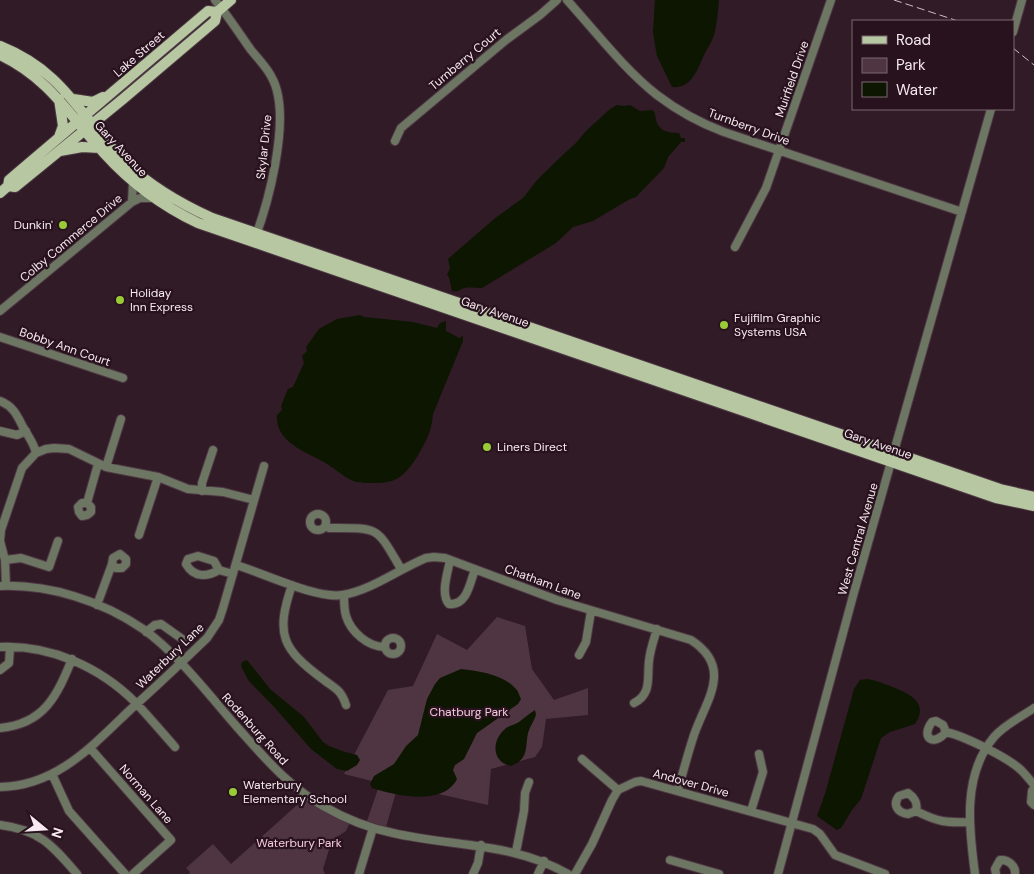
<svg xmlns="http://www.w3.org/2000/svg" width="1034" height="874" viewBox="0 0 1034 874" font-family="'DM Sans',sans-serif">
	<style>
		.green { fill: #4f3542 }
		.water { fill: #0c1600 }
		.lines { fill: none; stroke-linecap: round; stroke-linejoin: round }
		.minor-casing { stroke: #4d3843; stroke-width: 10 }
		.major-casing { stroke: #4d3843; stroke-width: 12 }
		.minor { stroke: #6d7563; stroke-width: 8 }
		.major { stroke: #b7c7a2; stroke-width: 10 }
		.rail { stroke: #cfbfc7; stroke-width: 1; stroke-dasharray: 8 4; stroke-linecap: butt }
		.poi-dot { fill: #99cb36; stroke: #27121d; stroke-width: 2 }
		.labels { text-anchor: middle; stroke-width: 4.5; stroke-linejoin: round; paint-order: stroke }
		.street-label { font-size: 12px; fill: #f8e9f0; stroke: #27121d }
		.poi-label { font-size: 12px; fill: #f8e9f0; stroke: #27121d; text-anchor: start }
		.park-label { font-size: 12px; fill: #f6cbdf; stroke: #27121d }
	</style>
	<rect width="100%" height="100%" fill="#311b27"/>
	<path class="green" d="M497,617L525,626L532,669L554,700L588,688V715L546,719L542,747L535,757L491,769L488,805L398,785L386,827L367,821L380,783L344,774L388,690L413,686L437,634L467,650Z
		M306,797L351,820L346,831L332,840L323,869L325,874H189L190,872L186,868L213,844L231,864Z"/>
	<path class="water" d="M655,0H719C718,12 717,24 714,35C712,42 708,47 705,53C698,67 693,89 672,87L657,56L655,45L653,32Z
		M617,105L624,106L630,105L640,111L652,110L655,113C656,129 664,133 679,133L681,138H685V142H681L668,157L664,168L636,197L630,199L593,221L573,227L556,243L482,288C476,288 470,287 464,288C459,290 458,292 452,291L449,277L447,275L450,268L448,259L494,219L523,198L538,179L568,150L575,144L586,131L610,109Z
		M360,315L364,317L413,322L437,328L440,323L446,321V331L459,338L463,336V341L433,414C432,431 425,443 417,457C403,478 395,484 370,483C364,483 357,483 351,480C341,475 332,466 322,461C303,451 275,441 277,415L282,410L281,406L288,389L293,387L304,363L302,356L307,351L306,347L319,329L337,319Z
		M247,660L270,689L304,717L323,742L329,746L345,752L357,755L360,760L357,765L347,771L337,769L311,749L276,709L248,680L241,666L242,662Z
		M461,669C478,671 502,674 515,688C518,690 519,695 521,699L518,704L477,733L464,759L455,765L453,770L457,779C444,806 396,796 372,788L370,784L374,776L394,764L406,746L418,735L427,699L435,684L440,678Z
		M867,679C875,680 882,683 890,686C908,693 930,702 915,724L890,732L881,738L861,799L852,810L841,828L837,830L817,816L825,794L854,689L860,680Z
		M535,710L536,715C534,721 530,726 528,733C525,748 529,759 511,766C492,762 491,741 505,729C508,726 514,725 519,722C524,718 529,714 535,710Z"/>
	<g class="lines">
		<defs>
			<path id="minor" d="M215,0C228,16 239,33 251,50C262,63 273,74 277,91C287,130 269,201 255,238
				M567,0C595,31 624,69 657,95C678,111 700,123 724,132L962,212
				M1013,32L1022,0
				M395,141L401,128L506,40L540,15L557,0
				M132,202L133,183
				M735,247L766,188L831,0
				M0,311L132,202L140,198H153
				M0,337L123,378
				M0,401C13,406 17,415 23,427C28,436 34,443 36,453
				M0,431L17,435L26,431
				M106,467L121,419
				M202,491V483L213,450
				M87,503H82L78,507L79,512L82,516L87,515L91,512V507L87,503L98,464
				M310 522a8 8 0 1 1 16 0a8 8 0 1 1-16 0Z
				M326,526L329,528C380,528 376,526 401,569
				M139,535L158,477
				M5,560L21,558L49,567L58,541
				M450,560C448,572 440,594 449,604C467,606 470,583 475,569
				M236,565C263,573 316,599 342,595C370,591 399,569 426,558L434,557L445,558L557,600L691,640C734,668 706,700 694,735C688,753 683,772 678,790
				M219,570C207,577 194,578 186,564L188,559L198,556L214,561L219,570L233,574
				M292,585C275,635 282,649 324,680C336,689 341,690 346,705
				M0,586C49,584 102,601 143,629C177,653 209,695 237,727C263,756 288,786 323,806C344,818 368,828 393,833C453,847 512,842 568,874
				M6,586L5,560L0,541L1,530L22,468L36,453L46,449L54,448L69,449L106,467L158,477L188,489L223,492L254,500
				M344,595C344,602 344,609 346,616C351,632 368,647 385,647
				M97,605L112,564L113,558L120,554L126,559V564L122,568H116L112,564
				M146,632L155,625L161,624L185,641
				M385 646a8 8 0 1 1 16 0a8 8 0 1 1-16 0Z
				M0,647C51,645 100,667 136,703C149,717 162,732 175,747
				M579,655L586,642L591,611
				M0,670L9,663L10,647
				M634,703C652,694 647,678 649,661C650,650 654,639 657,629
				M0,728C44,724 57,696 72,659
				M946,732C934,747 920,738 932,722L936,721L943,725L946,732C964,736 1007,757 1021,770C1025,774 1030,780 1034,785
				M90,748L171,840L133,874
				M582,759L618,790
				M52,774L69,811L125,874
				M0,787C57,786 93,745 131,709C157,686 182,662 207,638L219,620L223,608L264,466
				M1034,788L1032,791L1031,802L1034,805
				M908,793C915,798 918,803 916,811L908,814C898,813 892,805 899,796Z
				M751,811L763,772L759,754
				M916,811C938,822 946,823 970,822
				M0,825C40,830 52,845 77,874
				M516,852L524,811L525,793L529,782
				M670,860L719,874
				M359,874L373,828
				M473,874L478,863L481,845
				M538,874L544,861
				M575,874L592,844L612,800L618,790L635,782L641,781L813,829L820,834L835,855L885,874
				M778,874L853,596L991,109
				M975,874C969,829 962,775 994,737C1004,725 1021,717 1034,708
				M996,874L995,869L1000,860C1008,859 1016,866 1015,874"/>
			<path id="major" d="M0,46C65,72 80,117 125,162C150,186 181,204 212,218L1000,489L1034,497
				M0,55C49,78 70,116 104,153C131,183 162,206 198,223L996,498L1034,506
				M59,99L63,126L59,137
				M73,99L93,102L103,97
				M60,151L82,147L100,148
				M8,186L15,187L123,99L215,21L217,12L231,0
				M0,193L8,186L9,180L16,174L208,11L217,12"/>
		</defs>
		<use href="#minor" class="minor-casing"/>
		<use href="#major" class="major-casing"/>
		<use href="#minor" class="minor"/>
		<use href="#major" class="major"/>
		<path class="rail" d="M894,0L958,21
			M1013,48L1034,65"/>
	</g>
	<g class="poi-dot">
		<circle cx="63" cy="225" r="5"/>
		<circle cx="120" cy="300" r="5"/>
		<circle cx="724" cy="325" r="5"/>
		<circle cx="487" cy="447" r="5"/>
		<circle cx="233" cy="792" r="5"/>
	</g>
	<g class="labels">
		<g class="street-label">
			<text transform="translate(139 54) rotate(-41)" y="4">Lake Street</text>
			<text transform="translate(465 59) rotate(-40)" y="4">Turnberry Court</text>
			<text transform="translate(792 79) rotate(-71)" y="4">Muirfield Drive</text>
			<text transform="translate(749 127) rotate(20)" y="4">Turnberry Drive</text>
			<text transform="translate(264 147) rotate(-84)" y="4">Skylar Drive</text>
			<text transform="translate(121 149) rotate(47)" y="4">Gary Avenue</text>
			<text transform="translate(71 238) rotate(-40)" y="4">Colby Commerce Drive</text>
			<text transform="translate(495 312) rotate(19)" y="4">Gary Avenue</text>
			<text transform="translate(65 347) rotate(19)" y="4">Bobby Ann Court</text>
			<text transform="translate(878 444) rotate(19)" y="4">Gary Avenue</text>
			<text transform="translate(858 539) rotate(-74)" y="4">West Central Avenue</text>
			<text transform="translate(543 582) rotate(20)" y="4">Chatham Lane</text>
			<text transform="translate(170 656) rotate(-44)" y="4">Waterbury Lane</text>
			<text transform="translate(255 729) rotate(48)" y="4">Rodenburg Road</text>
			<text transform="translate(691 783) rotate(15)" y="4">Andover Drive</text>
			<text transform="translate(146 794) rotate(49)" y="4">Norman Lane</text>
		</g>
		<g class="poi-label">
			<text x="53" y="229" text-anchor="end">Dunkin'</text>
			<text x="130" y="297">Holiday<tspan x="130" dy="14">Inn Express</tspan></text>
			<text x="734" y="322">Fujifilm Graphic<tspan x="734" dy="14">Systems USA</tspan></text>
			<text x="497" y="451">Liners Direct</text>
			<text x="243" y="789">Waterbury<tspan x="243" dy="14">Elementary School</tspan></text>
		</g>
		<g class="park-label">
			<text x="469" y="716">Chatburg Park</text>
			<text x="299" y="847">Waterbury Park</text>
		</g>
	</g>
	<rect x="852" y="20" width="162" height="90" fill="#27121d" stroke="#7b6871"/>
	<rect x="862" y="36" width="25" height="8" fill="#b7c7a2" stroke="#7b6871"/>
	<text x="896" y="45" font-size="15" fill="#f8e9f0">Road</text>
	<rect x="862" y="58" width="25" height="15" fill="#4f3542" stroke="#7b6871"/>
	<text x="896" y="70" font-size="15" fill="#f8e9f0">Park</text>
	<rect x="862" y="82" width="25" height="15" fill="#0c1600" stroke="#7b6871"/>
	<text x="896" y="95" font-size="15" fill="#f8e9f0">Water</text>
	<g transform="translate(45 829) rotate(108)" stroke="#27121d" stroke-width="4" paint-order="stroke">
	<path d="M0-4L9 19L0 12L-9 19Z" fill="#f8e9f0"/>
	<text y="-8" font-size="14" font-weight="bold" text-anchor="middle" fill="#f8e9f0">N</text>
	</g>
</svg>
